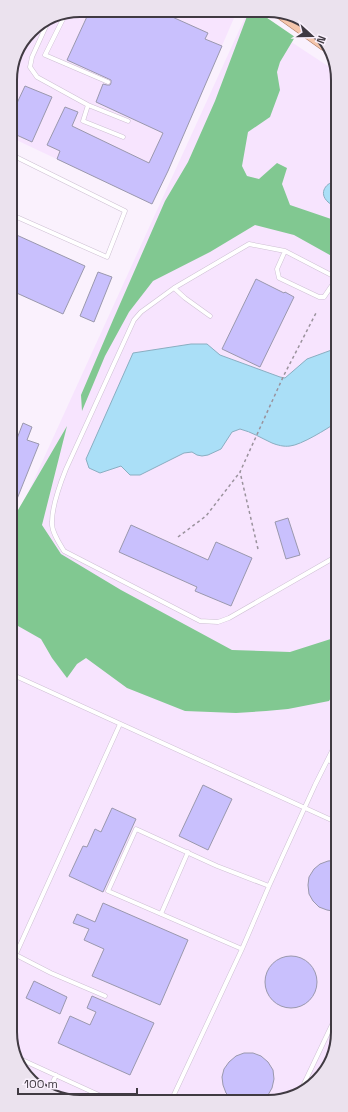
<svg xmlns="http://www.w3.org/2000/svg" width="348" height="1112" viewBox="0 0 348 1112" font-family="'Space Grotesk',sans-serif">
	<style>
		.built { fill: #f7e4fe }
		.forest { fill: #81c891 }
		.water { fill: #aadff7; stroke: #8aaec1 }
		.building { fill: #c9c0fd; stroke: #9a98ad }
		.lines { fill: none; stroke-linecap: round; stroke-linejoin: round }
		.lane-casing { stroke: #cec0d3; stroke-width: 5 }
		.primary-casing { stroke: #b27c62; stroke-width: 14 }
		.path { stroke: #9a929c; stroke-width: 1.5; stroke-dasharray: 3 3; stroke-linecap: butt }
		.lane { stroke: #fff; stroke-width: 4 }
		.primary { stroke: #f5c6ac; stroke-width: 13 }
		.rim { fill: none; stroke: #403a42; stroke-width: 2 }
	</style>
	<rect width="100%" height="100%" fill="#faf1fd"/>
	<path class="built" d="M80,10L237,11L168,171L152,204L10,137V75L17,49L34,27Z
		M247,13L337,72L338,1037L321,1078L282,1101H66L30,1081L11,1046V530Z"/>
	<path class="forest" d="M249,11H257L295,37L280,62L277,72L280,90L270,117L248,132L242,166L247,176L259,179L277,163L287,168L282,184L290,205L337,221V259L294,235L255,225L210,252L153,281L129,312L105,356L82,411L81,395L113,320L165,201L188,162L215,101Z
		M67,426L42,525L61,554L121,590L232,650L290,652L337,637V688L329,701L288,709L266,711L236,713L185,711L127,688L86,658L77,664L67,678L52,658L41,639L11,622V522Z"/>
	<path class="water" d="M337,181V191H336L334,194L337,195V207C334,206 330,204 328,202C318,193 326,182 337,181Z
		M191,344H207L220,355L280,377L285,378L307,359L337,348V422C327,429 301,445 290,446C284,447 277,445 272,443C261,438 252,432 240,429L232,432L221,449L208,455L202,456L197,455L192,452L184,453L140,475H130L121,466L100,473L89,468L86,459L133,353Z"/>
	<path class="building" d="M90,10L159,11L208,33L205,39L222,46L168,171L152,204L57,159L60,151L47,145L65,107L78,112L72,126L149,163L163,133L96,102L103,84L107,85H110L111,83V80L67,60Z
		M25,86L52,97L32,142L10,132V118Z
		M10,232L85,266L63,314L10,290Z
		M98,272L112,277L94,322L80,316Z
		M256,279L284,293L285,292L294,297L260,367L222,349Z
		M23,423L32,427L27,440L39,444L11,514V454Z
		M288,518L300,555L286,559L275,522Z
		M131,525L208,560L216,542L252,558L231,606L195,591L197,587L119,552Z
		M203,785L232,799L208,850L179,836Z
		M112,808L136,819L103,892L69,876L83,846L87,847L95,829L101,832Z
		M338,860V912L327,910L319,907L313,901L309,894L308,885L309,877L314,869L320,864L328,861Z
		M103,903L188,940L160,1005L92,976L104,949L84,940L89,929L73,923L77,914L95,922Z
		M265 982a26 26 0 1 1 52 0a26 26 0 1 1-52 0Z
		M34,981L67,997L60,1014L26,998Z
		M92,996L154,1023L130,1075L58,1043L70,1016L90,1025L96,1012L87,1008Z
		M244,1053H253L261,1056L268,1062L273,1070L274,1079L272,1088L268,1095L262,1101H235L232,1099L226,1093L223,1085L222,1077L224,1069L229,1062L236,1056Z"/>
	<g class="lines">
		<defs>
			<path id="lane" d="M65,15L45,55L108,82
				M45,23L47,24L32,57L30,67L37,77L88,105
				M123,137L83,121L88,105L128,121
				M10,154L125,211L107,257L10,214
				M285,251L277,269L279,278L319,297H324L337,278
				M337,278L285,251L249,244L174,288L141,312L134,320L66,469C60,484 52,506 52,522C51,531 59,543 64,551L200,621L218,622L229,618L337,556
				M174,288L185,298L210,316
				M11,674L338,823
				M330,761L338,749
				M161,914L188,852
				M242,949L108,891L136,829L217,866L269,886
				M16,955L51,973L105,996
				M11,965L120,724
				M18,1058L112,1101
				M301,1090L338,1012
				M49,1091L56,1075
				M171,1101L242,949L269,886L315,785L338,739"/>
			<path id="primary" d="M279,11L325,44"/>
		</defs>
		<use href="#lane" class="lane-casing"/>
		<use href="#primary" class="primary-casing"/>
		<path class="path" d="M178,537L206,516L240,472
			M258,549L240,472L284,375L298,348L317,311"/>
		<use href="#lane" class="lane"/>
		<use href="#primary" class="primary"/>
	</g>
	<path d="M0 0H348V1112H0ZM80 17H268A63 63 0 0 1 331 80V1032A63 63 0 0 1 268 1095H80A63 63 0 0 1 17 1032V80A63 63 0 0 1 80 17Z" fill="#ebe2ee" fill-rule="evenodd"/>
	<path class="rim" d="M80 17H268A63 63 0 0 1 331 80V1032A63 63 0 0 1 268 1095H80A63 63 0 0 1 17 1032V80A63 63 0 0 1 80 17Z"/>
	<g transform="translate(312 36) rotate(111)" stroke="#faf1fd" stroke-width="3" paint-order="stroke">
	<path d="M0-3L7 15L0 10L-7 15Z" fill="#403a42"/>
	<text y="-6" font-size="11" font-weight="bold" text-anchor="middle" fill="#403a42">N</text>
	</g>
	<path d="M18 1088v6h119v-6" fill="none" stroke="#403a42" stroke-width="2"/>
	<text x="24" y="1088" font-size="12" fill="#403a42" stroke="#faf1fd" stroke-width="3" paint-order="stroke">100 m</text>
</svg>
